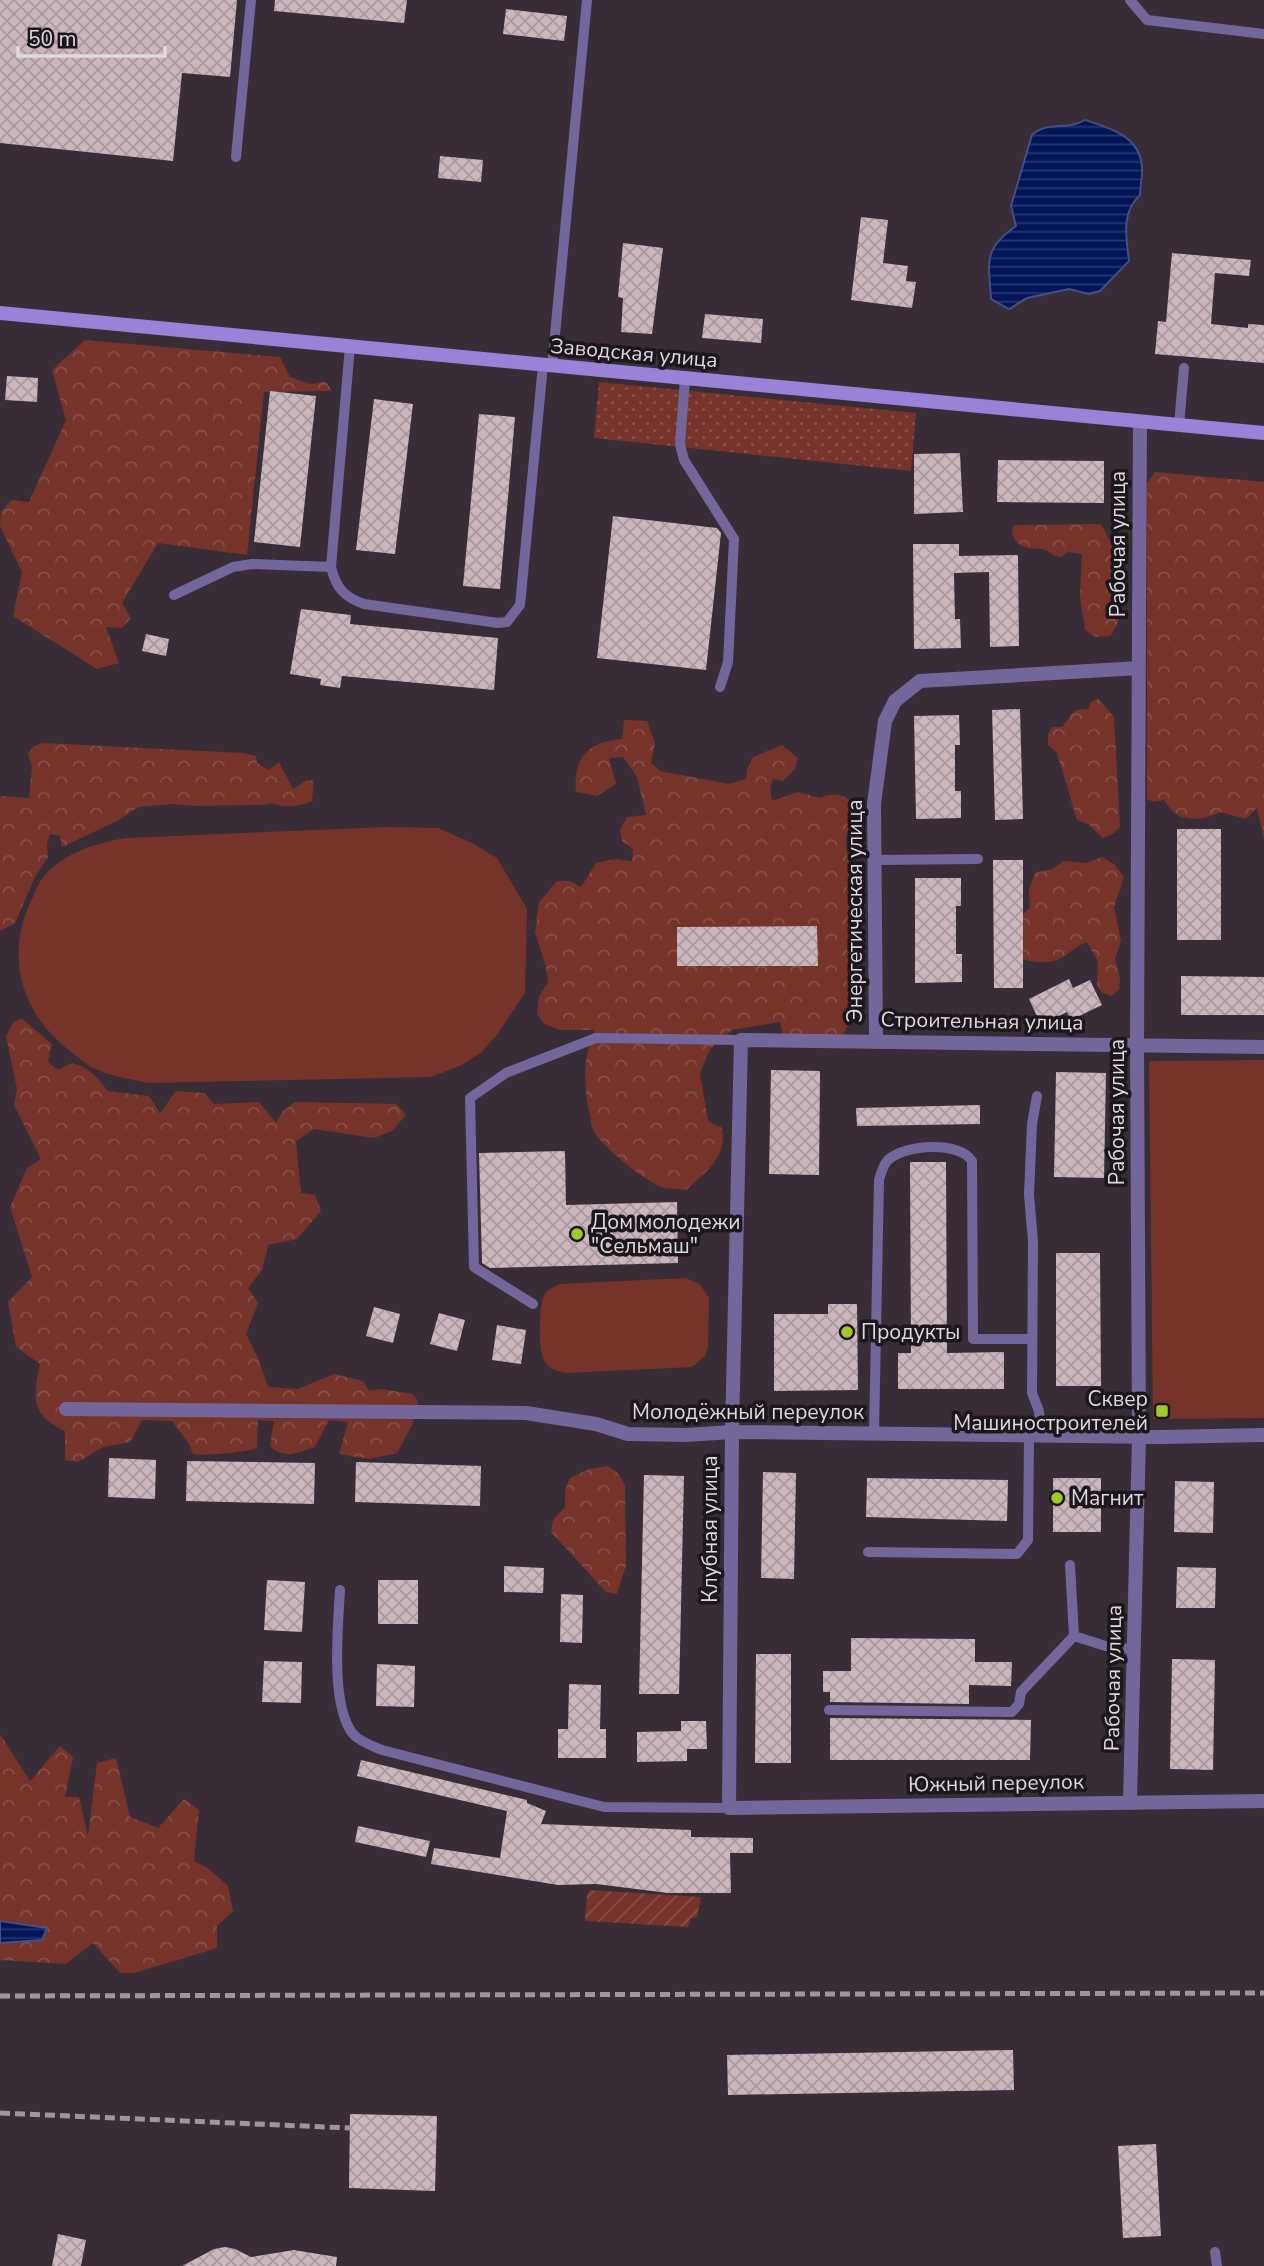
<svg xmlns="http://www.w3.org/2000/svg" width="1264" height="2266" viewBox="0 0 1264 2266" font-family="'Nunito Sans',sans-serif">
	<style>
		.grass { fill: url(#grass-dots) }
		.forest { fill: url(#forest-crowns) }
		.park { fill: #75332a }
		.garden { fill: url(#garden-furrows) }
		.water { fill: url(#water-rules); stroke: #445080; stroke-width: 2 }
		.building { fill: url(#building-cross-hatch) }
		.lines { fill: none; stroke-linecap: round; stroke-linejoin: round }
		.lane { stroke: #73669b; stroke-width: 10 }
		.street { stroke: #73669b; stroke-width: 14 }
		.secondary { stroke: #9982d7; stroke-width: 14 }
		.rail { stroke: #9e959e; stroke-width: 5; stroke-dasharray: 10 5; stroke-linecap: butt }
		.poi-dot { fill: #a1c92a; stroke: #1c171c; stroke-width: 2.5 }
		.labels { text-anchor: middle; stroke-width: 7; stroke-linejoin: round; paint-order: stroke }
		.street-label { font-size: 21px; fill: #dfd8df; stroke: #1c171c }
		.poi-label { font-size: 21px; fill: #dfd8df; stroke: #1c171c; text-anchor: start }
	</style>
	<defs>
		<pattern id="grass-dots" width="8" height="8" patternUnits="userSpaceOnUse" patternTransform="scale(1.75)"><rect width="8" height="8" fill="#75332a"/><path d="M2 2h.1M6 6h.1" fill="none" stroke="#885048" stroke-width="1.8" stroke-linecap="round"/></pattern>
		<pattern id="forest-crowns" width="20" height="18" patternUnits="userSpaceOnUse" patternTransform="scale(1.75)"><rect width="20" height="18" fill="#75332a"/><path d="M2 6a3 3 0 1 1 6 0M12 15a3 3 0 1 1 6 0" fill="none" stroke="#885048"/></pattern>
		<pattern id="garden-furrows" width="10" height="10" patternUnits="userSpaceOnUse" patternTransform="scale(1.75)"><rect width="10" height="10" fill="#75332a"/><path d="M-1 1l2-2M0 10L10 0M9 11l2-2" fill="none" stroke="#885048"/></pattern>
		<pattern id="water-rules" width="6" height="5" patternUnits="userSpaceOnUse" patternTransform="scale(1.75)"><rect width="6" height="5" fill="#011558"/><path d="M0 2.5h6" fill="none" stroke="#263670"/></pattern>
		<pattern id="building-cross-hatch" width="8" height="8" patternUnits="userSpaceOnUse" patternTransform="scale(1.75)"><rect width="8" height="8" fill="#cab6bc"/><path d="M0 0l8 8M0 8l8-8" fill="none" stroke="#a8999e"/></pattern>
	</defs>
	<rect width="100%" height="100%" fill="#382c37"/>
	<path class="grass" d="M599,382L916,413L911,471L594,438Z"/>
	<path class="forest" d="M85,340L280,357L290,377L310,384L326,382L332,391L264,392L247,555L158,543L122,603L131,618L122,628L106,627L119,663L97,669L13,616L22,572L0,526L1,512L11,500L29,502L66,420L52,370Z
		M1155,472L1264,482V839L1257,808L1246,819L1220,812C1199,823 1176,822 1164,800L1154,802L1147,799V483Z
		M1101,524L1110,541L1122,545V555L1111,575C1128,593 1124,617 1110,636L1096,637L1085,630L1080,597L1082,554L1068,552L1061,557C1053,556 1053,554 1046,550C1040,547 1030,550 1024,547C1015,543 1009,533 1014,525Z
		M1099,699L1114,717L1120,827L1114,833L1103,838L1088,824L1077,820L1057,753L1048,745V735L1052,727H1062C1073,716 1068,709 1088,709L1091,702Z
		M624,720L647,721L655,743L651,763L660,771L729,784L746,779L747,770L753,757L782,745L798,758L795,769L783,781L773,779L770,787L772,801L798,792L820,798C838,789 850,799 865,810C861,819 849,826 847,835C842,853 857,875 860,892C862,902 861,914 861,924C863,967 862,1007 838,1043L783,1035L780,1022L732,1030L710,1049L700,1074L708,1121L722,1128C727,1158 707,1171 686,1190C679,1189 671,1189 664,1188C647,1183 602,1147 593,1130C591,1126 591,1119 590,1115C583,1085 583,1058 594,1030H560L544,1024L537,1013L539,996L548,982L546,967L535,932L539,902L557,881H570L581,887L596,863L615,859L632,861L633,849L622,841L620,830L627,817L646,815L637,777L623,757L609,758L616,784L597,796L576,792C573,758 587,742 622,739Z
		M43,743L242,753L256,756L257,763L269,770L279,762L293,789L307,780L314,781L312,801C303,805 292,807 282,806C274,804 272,802 264,805L193,806L174,804L138,807L119,820L62,847L60,836L50,834L47,844L48,857L36,875L15,923L0,931V796L29,798L32,766L28,754L34,746Z
		M1102,857L1114,864L1124,877L1114,907L1121,941L1115,959L1120,978L1119,990L1111,996L1102,993L1097,985L1098,962L1087,942C1075,946 1068,955 1057,960C1045,965 1030,961 1017,958L1013,925L1030,907L1029,889L1035,873L1052,869L1064,861L1086,863Z
		M21,1018L52,1044L48,1062L58,1070L72,1063C89,1067 97,1077 108,1091L149,1096L160,1113L176,1091L204,1093L214,1104L259,1102L276,1123L283,1111L295,1102L396,1104L406,1115L392,1131L374,1138L314,1129L296,1141L301,1193L315,1195L321,1211L297,1239L268,1245L262,1270L248,1288L258,1303L246,1334L258,1358L268,1387L298,1389L334,1374L363,1381L369,1391L381,1389L413,1394L418,1402L412,1425L397,1453L369,1459L339,1454L348,1422L329,1420L315,1447C299,1452 284,1460 270,1446L274,1421L258,1420L257,1448C248,1452 203,1456 193,1454L189,1444L172,1421L142,1420L130,1442L103,1447L78,1462L65,1460V1431C30,1415 33,1397 40,1364L16,1347L8,1302L32,1277L10,1207L27,1168L41,1159L14,1105L17,1089L6,1036L13,1023Z
		M608,1466L619,1474L625,1486L626,1565L617,1594L606,1592L551,1532L553,1520L565,1507V1490L570,1478L589,1469Z
		M0,1734L30,1781L60,1746L73,1757L65,1797H79L88,1836L97,1763L116,1758L130,1817L158,1828L184,1799L199,1810L194,1861L208,1868L228,1886L233,1911L217,1926V1948L134,1973H120L93,1943L66,1964L0,1960Z"/>
	<path class="park" d="M386,827L438,828L472,843L497,858L527,909L525,993L499,1032L482,1052L462,1065L431,1077L148,1083C130,1079 108,1076 91,1067C84,1063 77,1056 70,1051C21,1014 4,955 32,899C36,891 39,881 45,875C66,852 96,843 126,838Z
		M1264,1060V1418L1153,1419L1149,1061Z
		M685,1278L700,1284L709,1298L708,1347L705,1356L692,1367L567,1373C557,1371 548,1369 544,1360C538,1349 539,1309 543,1298C546,1290 552,1288 560,1284Z"/>
	<path class="garden" d="M590,1890L701,1897L697,1917L691,1918L688,1927L585,1921L587,1895Z"/>
	<path class="water" d="M1085,120C1110,128 1140,136 1142,167C1143,175 1140,186 1140,195C1121,213 1126,236 1129,261L1100,291L1089,294L1069,289L1027,298L1009,309L991,299C989,262 982,250 1016,226L1011,206L1032,135C1049,120 1066,131 1085,120Z
		M0,1921L47,1928L42,1940L0,1943Z"/>
	<path class="building" d="M0,0H237L230,77L182,73L173,161L0,143Z
		M275,0H407L404,23L274,11Z
		M506,9L567,16L564,41L503,34Z
		M440,156L483,160L481,182L438,178Z
		M861,217L888,220L883,263L908,266L906,281L916,282L912,308L851,300Z
		M623,243L663,248L652,334L621,332L623,298L618,297Z
		M1172,253L1251,260L1249,276L1215,273L1211,324L1248,328V324L1264,325V363L1155,354L1158,321L1166,322Z
		M705,314L763,319L761,343L702,338Z
		M7,376L38,378L37,402L5,400Z
		M270,391L316,396L300,547L254,542Z
		M374,399L413,404L395,554L356,550Z
		M479,414L515,417L500,589L463,586Z
		M960,453L963,512L914,514V454Z
		M998,460L1104,461V503L997,502Z
		M613,516L717,528L721,533L706,670L597,658Z
		M913,544H959V556L1018,555L1019,646L990,647L989,572L954,573L955,619H960L961,648L914,649Z
		M301,609L351,615L350,624L498,638L494,690L342,676L340,688L320,685L321,679L290,674Z
		M146,634L169,639L166,656L142,651Z
		M1020,709L1023,819L995,820L992,710Z
		M959,715L960,745H955V791H961V818L916,819L914,716Z
		M1177,829H1221V940H1177Z
		M993,860H1023V988H994Z
		M915,878H961V906H956V954H962V982L915,983Z
		M817,926L818,966H677V927Z
		M1181,976L1264,977V1015H1181Z
		M1069,979L1073,988L1090,980L1102,1005L1071,1020L1067,1012L1041,1025L1029,999Z
		M771,1070L820,1071L819,1175L769,1174Z
		M1056,1072L1106,1073L1104,1178L1054,1177Z
		M980,1105V1124L857,1126L856,1108Z
		M565,1151L566,1205L677,1202L678,1263L490,1268L482,1263L479,1153Z
		M910,1162H946L947,1353L1004,1352V1389H898V1353H911Z
		M1056,1253H1100L1101,1386H1056Z
		M828,1304H857L858,1390L774,1391V1314H828Z
		M374,1307L400,1314L393,1343L366,1336Z
		M439,1313L465,1320L457,1351L430,1344Z
		M497,1325L526,1330L521,1364L492,1360Z
		M109,1458L156,1460L155,1499L108,1497Z
		M187,1461L315,1463L314,1504L186,1501Z
		M356,1462L481,1466L480,1506L355,1502Z
		M763,1472L796,1473L794,1579L761,1578Z
		M644,1475L684,1476L679,1694H639Z
		M867,1478L1008,1480L1007,1521L866,1517Z
		M1053,1478H1101V1532H1053Z
		M1175,1481L1214,1482L1213,1533L1174,1532Z
		M504,1566L544,1568L543,1593L504,1592Z
		M1177,1567L1216,1568L1215,1608H1176Z
		M267,1580L305,1582L302,1632L264,1630Z
		M378,1580H418V1624H378Z
		M561,1594L583,1595L582,1643L560,1642Z
		M851,1638L975,1639V1662H1012L1011,1686L969,1685V1704L830,1702V1692H823V1671H851Z
		M756,1654H791V1763H755Z
		M1172,1659L1215,1660L1213,1770L1170,1769Z
		M264,1661L302,1662L301,1703L262,1702Z
		M377,1664L415,1666L414,1707L376,1706Z
		M569,1684L601,1685L600,1729H606V1758H558V1729H568Z
		M830,1718L1031,1720L1030,1760H830Z
		M681,1721H706L707,1749H687V1761L637,1762V1732L681,1731Z
		M361,1760L527,1800V1803L546,1811L541,1824L691,1830V1837L753,1838V1853H730L731,1893H668L596,1884L558,1885L431,1864L434,1848L500,1858L507,1811L357,1776Z
		M358,1826L430,1841L426,1857L355,1842Z
		M1013,2050L1014,2090L728,2095L727,2055Z
		M350,2114L437,2116L435,2191L349,2188Z
		M1156,2144L1161,2236L1123,2238L1118,2146Z
		M58,2234L86,2240L81,2266H52Z
		M225,2247L235,2249L251,2257L294,2250L337,2257L336,2266H182L214,2249Z"/>
	<g class="lines">
		<path class="lane" d="M1130,0L1147,20L1264,34
			M236,157L251,0
			M350,346L331,567C336,588 344,597 364,604L498,623L507,622L520,605L543,365
			M552,366L587,0
			M685,379L680,444L684,460L734,539L728,662L720,687
			M1179,425L1184,368
			M174,595L233,567L252,564L331,567
			M874,860L978,859
			M1037,1096L1032,1124L1029,1195L1033,1241L1032,1393L1039,1411L1041,1436
			M533,1304L474,1267L470,1098L506,1073L596,1038L741,1040
			M874,1434L879,1180C881,1173 883,1165 888,1160C905,1144 960,1141 972,1161L973,1339H1031
			M868,1552L1017,1554L1028,1540L1029,1436
			M1070,1565L1074,1636L1112,1648L1134,1649
			M340,1590C338,1627 330,1705 353,1734C360,1742 373,1746 382,1750L604,1807L729,1808
			M829,1710L1012,1712L1019,1704L1021,1692L1074,1636
			M1215,2252L1217,2266"/>
		<path class="street" d="M876,1040L874,804L885,721L895,701L920,681L1139,668
			M1264,1047L741,1040L732,1432L729,1808L1264,1801
			M66,1409L526,1413L596,1424L628,1434L686,1435L732,1432L1162,1437L1264,1435
			M1130,1801L1139,1437L1137,1045L1140,422"/>
		<path class="secondary" d="M0,313L1264,433"/>
		<path class="rail" d="M0,1996L1264,1993
			M0,2113L350,2128"/>
	</g>
	<g class="poi-dot">
		<circle cx="577" cy="1234" r="7"/>
		<circle cx="847" cy="1332" r="7"/>
		<rect x="1155" y="1404" width="14" height="14" rx="3.5"/>
		<circle cx="1057" cy="1498" r="7"/>
	</g>
	<g class="labels">
		<g class="street-label">
			<text transform="translate(634 353) rotate(5)" y="7">Заводская улица</text>
			<text transform="translate(1118 544) rotate(-90)" y="7">Рабочая улица</text>
			<text transform="translate(855 911) rotate(-90)" y="7">Энергетическая улица</text>
			<text transform="translate(982 1021) rotate(1)" y="7">Строительная улица</text>
			<text transform="translate(1117 1112) rotate(-90)" y="7">Рабочая улица</text>
			<text x="748" y="1419">Молодёжный переулок</text>
			<text transform="translate(710 1529) rotate(-90)" y="7">Клубная улица</text>
			<text transform="translate(1113 1678) rotate(-89)" y="7">Рабочая улица</text>
			<text transform="translate(996 1783) rotate(-1)" y="7">Южный переулок</text>
		</g>
		<g class="poi-label">
			<text x="591" y="1229">Дом молодежи<tspan x="591" dy="24">"Сельмаш"</tspan></text>
			<text x="861" y="1339">Продукты</text>
			<text x="1148" y="1406" text-anchor="end">Сквер<tspan x="1148" dy="24">Машиностроителей</tspan></text>
			<text x="1071" y="1505">Магнит</text>
		</g>
	</g>
	<path d="M18 46v10h147v-10" fill="none" stroke="#dfd8df" stroke-width="3.5"/>
	<text x="28" y="46" font-size="21" fill="#dfd8df" stroke="#1c171c" stroke-width="5" paint-order="stroke">50 m</text>
</svg>
